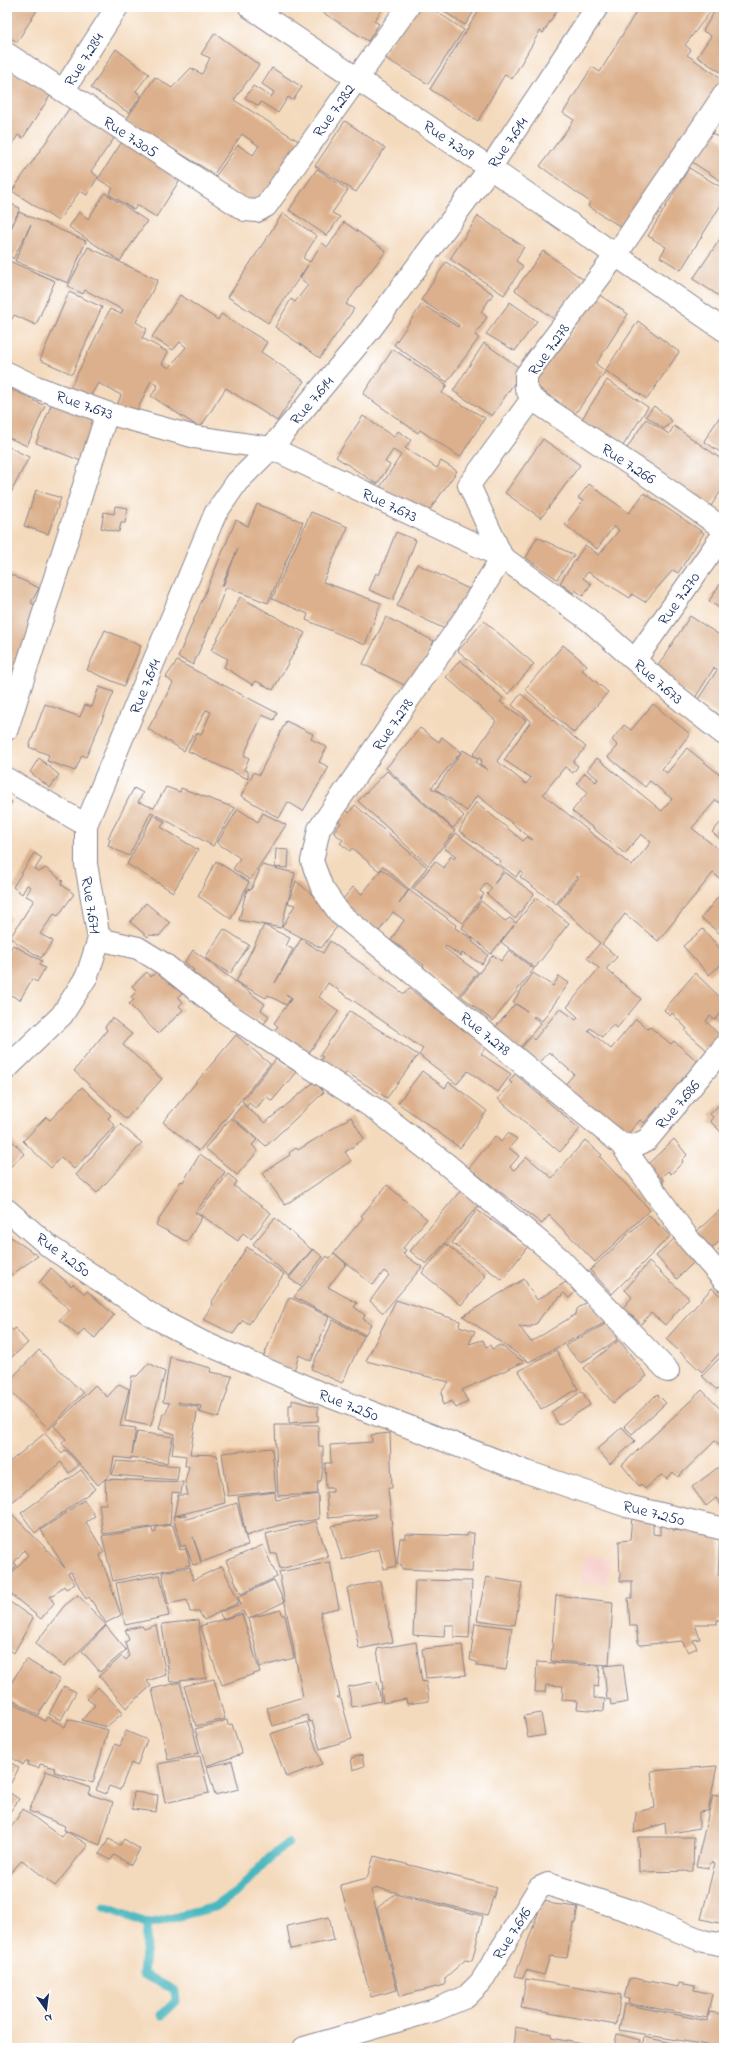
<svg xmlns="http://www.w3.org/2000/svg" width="731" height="2055" viewBox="0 0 731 2055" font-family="'Indie Flower',sans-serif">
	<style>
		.built { fill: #f7d0cc }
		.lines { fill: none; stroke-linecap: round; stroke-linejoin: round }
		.stream { stroke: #48b7bf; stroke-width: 9 }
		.building { fill: #dcb08c; fill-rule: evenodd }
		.minor-casing { stroke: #88848e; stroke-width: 24 }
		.minor { stroke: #fff; stroke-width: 22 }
		.labels { text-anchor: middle; stroke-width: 3.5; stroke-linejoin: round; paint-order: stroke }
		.street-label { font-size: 16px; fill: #1b2f5e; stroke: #fff }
	</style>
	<rect width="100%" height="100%" fill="#fff"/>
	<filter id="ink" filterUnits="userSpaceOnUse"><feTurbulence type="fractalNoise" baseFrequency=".025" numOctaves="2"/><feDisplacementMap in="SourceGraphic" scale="8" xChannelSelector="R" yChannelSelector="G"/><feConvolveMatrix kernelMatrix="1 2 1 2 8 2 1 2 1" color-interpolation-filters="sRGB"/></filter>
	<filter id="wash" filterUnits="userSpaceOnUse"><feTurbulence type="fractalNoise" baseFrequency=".012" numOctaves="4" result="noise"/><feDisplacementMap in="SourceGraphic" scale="16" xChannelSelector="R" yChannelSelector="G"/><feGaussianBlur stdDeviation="0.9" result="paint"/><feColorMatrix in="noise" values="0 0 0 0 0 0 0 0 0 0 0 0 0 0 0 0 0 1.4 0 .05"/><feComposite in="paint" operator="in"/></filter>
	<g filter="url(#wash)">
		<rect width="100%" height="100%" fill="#f4dabd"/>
		<path class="built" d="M584,1556L611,1558L607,1584L582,1582Z"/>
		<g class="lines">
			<path class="stream" d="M104,1907L149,1924L215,1907L238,1891L266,1861L288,1843
				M148,1923L143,1974L175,1991L176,2001L162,2015"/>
		</g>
		<g id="blocks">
			<path class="building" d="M7,7H39L17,42L7,36Z
				M314,7H384L374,21L379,24L368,41Z
				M415,7H430L464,30L428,84L382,56Z
				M437,7H477L465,25Z
				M481,7H559L543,33L540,31L512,79L505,74L478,121L430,89Z
				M639,7H714L685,45L691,50L687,55L724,80V83L629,232L588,206L590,202L540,166L574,120L563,113L592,67L600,72Z
				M717,7H724V74L697,57L711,36L703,31Z
				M215,33L259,65L234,100L300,142L256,205L215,177L238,145L253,155L259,146L242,134L214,174L126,120L155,77L172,88L191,68L202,74L210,58L201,54Z
				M116,49L149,74L136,91L141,96L129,113L91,88Z
				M7,61L52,93L23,138L18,135L7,153Z
				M272,68L302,87L293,100L288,97L278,113L261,102L259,106L245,98L253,86L271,97L274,92L262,84Z
				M71,106L115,137L91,171L98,177L87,195L80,191L58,221L12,191Z
				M345,121L385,148L356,192L315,166Z
				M709,131L724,141V183L689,160Z
				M125,137L183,175L156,217L137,205L134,210L109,194L113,188L98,179Z
				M689,168L724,189V200L681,270L660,257L666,247L648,236Z
				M317,169L348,190L332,213L340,217L327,236L289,210Z
				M105,193L147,221L120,261L69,227L79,212L88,219Z
				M7,202L20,208L9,232L19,212L86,241L68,283L15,261L31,224L13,259L7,252Z
				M283,213L317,236L303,258L310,262L322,243L328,247L344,222L386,251L346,304L354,309L320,358L275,327L291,299L295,302L308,285L300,278L308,265L268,323L228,297Z
				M478,216L524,247L516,261L523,266L504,295L450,259Z
				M724,233V299L693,279Z
				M88,247L158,280L136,322L147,329L142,338L168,352L162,364L169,368L186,347L180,342L173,350L152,337L180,295L218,320L221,314L267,342L261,352L304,381L277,421L226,388L200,428L151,396L158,386L151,381L134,417L116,408L121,395L98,383L90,397L69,390L110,309L121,314L123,310L85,290L83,294L68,286Z
				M543,251L584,280L554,319L515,290Z
				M7,260L55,281L36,325L14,315L7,328Z
				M446,262L493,294L481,312L487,317L475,335L479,338L447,382L394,345L422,304L458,327L459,325L421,300Z
				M69,292L102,307L72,374L40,360Z
				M598,294L628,314L596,364L605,371L638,321L679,352L647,399L606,371L572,418L557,407L559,402L540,389L537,393L530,388L560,341L564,344Z
				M510,302L537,321L515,351L486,334Z
				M484,343L523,370L492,416L453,391Z
				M393,349L447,385L442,393L485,418L460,457L420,430L418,433L363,394Z
				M607,380L648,407L619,452L578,425Z
				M7,387L45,406L27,446L7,437Z
				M52,403L97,421L81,461L36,443Z
				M654,406L672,421L664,429L646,416Z
				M724,410V455L704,441Z
				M363,416L394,437L398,431L411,440L405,448L437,468L441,461L457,471L424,518L379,489L401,455L393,450L385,462L390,465L377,484L336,457Z
				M646,419L669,434L674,426L724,461V486L711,506L625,451Z
				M543,439L580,465L541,518L505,493Z
				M7,446L29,457L8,498L7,497Z
				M589,484L629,513L644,493L704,533L678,573L673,570L645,602L632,594L630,598L588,572L583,578L591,584L583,596L575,590L573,593L560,583L585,545L599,555L619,530L614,526L597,549L565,525L583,501L578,498Z
				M36,490L61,498L48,534L24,526Z
				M257,504L303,522L268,603L226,587L214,618L193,665L178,657L236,520L248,526ZM238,548L223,586H222Z
				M115,506L128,508L125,523H121L119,532L101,528L104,512L114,514Z
				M311,512L348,527L323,582L381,603L365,645L306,620L308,614L272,599Z
				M396,532L416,540L393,600L369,590L376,573L379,575Z
				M537,537L574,555L557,579L526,558Z
				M417,564L469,589L449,631L397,606Z
				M7,573L39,588L31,603L44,609L25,655L7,688V648L9,649L10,646L7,645Z
				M724,578V611L709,601Z
				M240,597L305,633L273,690L256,681L253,685L224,667L228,659L211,650Z
				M690,616L724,638V718L697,701L717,670L714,668L695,698L654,672Z
				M386,617L434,641L410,688L363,664Z
				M484,621L534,664L508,694L458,651Z
				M105,630L141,646L124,686L87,670Z
				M563,645L587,665L582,670L608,692L574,733L525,689Z
				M460,660L503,698L500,702L526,720L497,761L526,784L531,778L504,760L531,721L512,705L521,694L586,747L573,762L578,766L573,773L565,767L543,794L632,866L651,842L641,834L625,854L572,811L588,792L577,783L585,773L596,782L598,779L587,770L597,758L662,811L672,799L650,781L645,787L608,757L618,746L612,740L624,725L631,730L653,704L690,734L662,769L667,773L687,748L724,778V806L716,800L692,828L724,854V882L713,873L658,941L625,914L602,944L617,957L606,969L641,999L617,1028L613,1025L602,1037L590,1028L588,1030L611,1049L636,1019L648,1029L650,1027L671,1044L674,1041L702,1065L663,1111L658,1107L644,1123L640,1120L624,1139L562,1088L574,1074L549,1052L537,1066L519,1051L531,1037L534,1040L560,1008L576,1020L578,1017L567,1007L599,968L587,958L600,943L558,904L578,878L577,876L556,904L520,877L523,873L520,871L516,877L499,864L501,861L459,831L476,802L523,841L527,837L533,840L477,795L467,811L436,789L463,750L478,759L476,763L488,770L480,764L482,760L473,755L496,721L446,677Z
				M177,661L277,713L274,720L262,715L244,755L249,758L244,770L248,771V779L188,751L197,733L201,735L211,712L206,710L184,751L148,729L173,683L166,677Z
				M99,687L114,692L86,757L82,755L75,771L47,761L49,755L29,747L45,704L80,717L85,705L92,707Z
				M286,721L313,734L311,739L327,747L319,762L329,767L303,811L288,802L279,818L241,796L254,772L259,775Z
				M420,728L439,742L442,737L461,752L431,788L439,792L464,816L453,828L386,768Z
				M39,758L59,775L50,788L30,772Z
				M387,771L455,831L428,865L358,801Z
				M166,787L180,792L181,788L235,808L213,846L151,812L129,856L108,846L110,839L108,838L134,788L143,793L138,802L154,808Z
				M7,799L12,802L7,810Z
				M355,805L427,867L410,890L383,866L379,871L352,848L350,851L340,843L343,840L333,832L341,823L336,819L344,809L349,813Z
				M238,809L258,822L263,813L286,825L250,880L233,869L240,858L217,843Z
				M153,815L165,822L161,827L198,850L173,892L127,864Z
				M724,819V843L712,832Z
				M456,833L504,870L494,884L505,872L534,894L515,919L487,894L492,888L486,883L480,891L484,894L463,923L413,889L435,861L444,868L451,856L454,859L456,856L444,848Z
				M276,849L289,850L288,868L275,867Z
				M34,853L42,858L35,869L39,872L46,868L63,881L61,884L74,894L58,916L54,914L40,934L53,941L41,958L10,938L34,900L26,896L31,887L27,885L22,894L13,887Z
				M216,861L249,882L231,919L198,896Z
				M262,865L295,873L281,928L239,920L247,889L251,890Z
				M382,869L408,890L399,904L409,890L456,925L455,928L473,939L472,941L488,955L482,964L462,953L461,956L446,946L444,948L478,972L458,997L423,967L424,965L391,940L404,920L393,912L377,934L339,904L353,887L362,894Z
				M296,881L342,920L321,948L282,927L295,905L288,903Z
				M724,890V937L701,918Z
				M536,898L569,923L535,968L501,942L514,925L491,954L462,928L481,901L505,921L510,918L516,923Z
				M146,903L170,923L159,936L150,935L148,937L130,922Z
				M7,915L11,918L7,924Z
				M264,925L290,938L286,946L293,949L275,983L301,939L323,953L330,941L404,994L409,988L444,1015L446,1012L486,1047L481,1054L511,1074L498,1092L468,1071L457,1084L419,1055L423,1049L328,983L319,997L339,1011L308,1054L274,1031L278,1026L274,1023L292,998L286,994L291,998L286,1005L268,995L266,998L236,982L265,1004L261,1010L269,1016L264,1024L257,1019L255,1021L191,974L194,970L185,962L193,950L236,982Z
				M224,929L249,945L230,974L205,958Z
				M703,929L724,953V962L709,975L683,946Z
				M13,945L42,961L39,965L45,968L37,982L32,979L20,1000L7,993V955Z
				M509,950L534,969L493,1021L461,996L493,955L501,961Z
				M165,970L184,991L178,997L183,1002L179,1006L183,1010L158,1034L129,1004L134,1000L131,997L137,991L132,986L147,972L151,977L156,972L160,975Z
				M533,973L553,986L559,976L569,983L542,1021L534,1016L533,1017L541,1023L519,1049L494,1029L515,1004L527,1011L513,1002Z
				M695,973L724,1001V1009L715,1020L710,1016L706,1021L721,1037L709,1052L685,1031L687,1029L672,1013L670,1016L664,1010Z
				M350,1011L418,1055L387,1098L346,1072L344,1076L320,1061L323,1057L320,1055Z
				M112,1018L132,1034L123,1045L162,1079L126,1119L74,1071L107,1030L105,1027Z
				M236,1035L270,1064L199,1151L163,1122Z
				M276,1059L296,1072L272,1101L266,1096L256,1109L249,1103L247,1106L242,1101Z
				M422,1071L445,1088L449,1082L487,1111L460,1148L398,1103Z
				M515,1074L580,1129L560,1152L498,1099L512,1083L509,1081Z
				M314,1082L324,1092L266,1146L232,1117L243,1104L265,1123Z
				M82,1087L111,1115L108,1118L115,1126L74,1169L61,1157L51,1168L23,1141L46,1117L50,1120Z
				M724,1100V1135L710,1121L713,1117L710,1114Z
				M351,1117L364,1139L345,1152L351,1161L285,1205L262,1173L290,1155L289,1153L296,1148L298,1150Z
				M231,1118L257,1140L252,1145L258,1151L237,1175L205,1148Z
				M120,1124L142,1143L97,1193L76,1175Z
				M508,1133L517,1139L509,1148L519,1156L510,1167L514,1170L527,1157L552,1178L585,1140L602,1155L600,1157L650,1210L595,1262L549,1215L542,1224L469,1168L495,1136L501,1142Z
				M7,1135L24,1154L7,1170Z
				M674,1139L687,1155L682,1160L683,1162L671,1174L668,1171L661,1177L664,1181L658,1187L644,1168Z
				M200,1154L225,1172L195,1213L202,1217L187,1242L156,1225L181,1181L183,1182Z
				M228,1174L237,1181L234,1186L271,1213L251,1239L243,1233L238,1241L198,1213Z
				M387,1185L427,1219L403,1248L406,1250L403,1254L422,1267L383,1313L370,1301L389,1275L384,1271L373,1285L334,1253L363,1218L361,1216Z
				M461,1190L479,1205L426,1264L410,1251Z
				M724,1206V1237L709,1251L695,1233Z
				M477,1210L528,1246L502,1280L452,1243Z
				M649,1215L670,1236L612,1294L590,1270Z
				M275,1218L312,1250L289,1276L253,1244Z
				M7,1234L9,1240L11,1237L38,1256L7,1278Z
				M676,1237L697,1259L677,1279L656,1256Z
				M446,1244L486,1276L461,1305L422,1273Z
				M724,1244V1257L718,1250Z
				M247,1247L284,1274L249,1324L243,1320L233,1334L203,1319L213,1304L211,1303Z
				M313,1249L323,1257L300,1286L289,1278Z
				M334,1253L346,1264L328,1287L357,1303L354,1307L365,1315L363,1319L371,1324L365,1335L294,1297L327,1256L329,1258Z
				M649,1262L689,1298L665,1325L651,1313L641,1324L623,1308L632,1297L625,1290Z
				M51,1268L71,1286L73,1284L85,1294L87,1291L114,1315L95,1338L84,1329L78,1336L59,1320L70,1310L39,1283Z
				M524,1279L537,1300L566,1282L575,1292L569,1298L564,1293L543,1314L537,1323L530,1327L519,1326L531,1342L576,1314L577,1309L588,1301L608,1321L529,1362L463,1316Z
				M712,1288L724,1299V1348L702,1372L666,1339Z
				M289,1297L329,1317L311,1361L299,1355L294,1371L262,1360Z
				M396,1300L460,1321L459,1326L475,1331L469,1344L483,1340L486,1347L490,1345L492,1349L500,1345L524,1362L462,1390L468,1402L456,1408L452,1401L443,1405L442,1391L449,1382L366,1361Z
				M333,1320L364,1336L342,1383L311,1369Z
				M609,1322L618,1339L581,1363L565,1346Z
				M7,1324L13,1331L15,1328L28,1343L7,1361Z
				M619,1340L647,1376L613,1403L584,1368Z
				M39,1350L83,1393L49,1429L7,1388V1383Z
				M556,1350L578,1389L541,1409L519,1371Z
				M724,1354V1383L717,1390L702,1376Z
				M170,1357L211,1368L210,1372L232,1376L219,1418L199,1412L201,1406L178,1402V1404L198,1407L190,1454L217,1455L225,1503L174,1516L178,1495H188L185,1482L189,1466H185L186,1456L172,1454L175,1434L159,1429L163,1413H166L169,1403L163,1402Z
				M149,1363L165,1372L151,1426L125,1421L132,1376H137Z
				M119,1384L129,1389L120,1426L136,1428L132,1454L137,1432L173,1437L167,1463L131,1457V1459L114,1457L111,1474L98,1485L62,1443L66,1439L54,1426L95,1385L107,1397Z
				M702,1390L724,1413V1443L721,1446L715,1441L678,1477L673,1472L667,1479L661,1475L645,1489L641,1484L639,1486L622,1465Z
				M582,1391L590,1405L559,1425L551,1412Z
				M657,1394L666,1403L632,1434L624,1426Z
				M292,1400L318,1407V1421L289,1423V1405H292Z
				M275,1425H318L319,1446H323V1469L321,1481H318L317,1494L278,1496Z
				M622,1427L635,1441L610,1464L597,1449Z
				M45,1433L62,1454L66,1450L79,1465L69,1473L61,1462L11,1503L7,1499V1464Z
				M390,1433L392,1488H388L396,1566L384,1569L379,1549L342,1560L332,1526L376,1517V1514L328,1518L326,1492H333V1488H326L325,1463H331L330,1445L372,1442L371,1435Z
				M272,1448L276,1491L228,1496L222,1453Z
				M117,1461L179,1466L177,1480L112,1475Z
				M724,1463V1508L716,1498L706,1506L692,1487Z
				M81,1470L95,1489L35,1533L21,1513Z
				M105,1479L183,1482L181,1493L172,1492L170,1524L103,1534L99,1504H106Z
				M275,1492L276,1500L318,1494L319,1519L279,1525L246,1536L238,1497Z
				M84,1500L95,1516L86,1522L104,1552L100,1555L121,1615L106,1623L89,1597L86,1599L71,1572L68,1573L75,1584L66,1589L64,1586L50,1597L54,1603L41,1619L7,1591V1579L28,1555L24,1550L14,1563L17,1565L7,1577V1512L8,1510L65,1568L41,1530Z
				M237,1503L248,1545L202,1562L193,1537L201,1563L193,1565L185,1545L181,1547L173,1516L186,1515L187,1519Z
				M632,1516L653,1519V1534L660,1535V1525H673V1530L720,1534L718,1575H724V1620H717V1624H695L700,1639L693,1640L697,1648L688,1652L682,1641L640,1645L638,1642L636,1626H630L628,1598H632V1581H620L619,1541L630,1540Z
				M316,1521L328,1557L280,1569L276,1553L271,1554L266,1534Z
				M173,1525L180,1550L186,1549L190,1565L113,1581L102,1536L152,1528L153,1533L156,1532V1527Z
				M468,1533H474L472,1572L402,1569V1565L397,1564L400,1538H406V1534L467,1536Z
				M263,1545L277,1577L241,1594L226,1561Z
				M330,1562L339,1608L320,1612L340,1697H337L341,1699L352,1739L320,1749L312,1721L309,1722L307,1715L273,1726L267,1708L303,1697L279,1572Z
				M222,1566L239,1602L204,1620L199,1612H190L187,1600L168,1604L162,1572L190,1567L193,1580Z
				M160,1575L169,1616L125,1625L116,1583Z
				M486,1577L522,1583L515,1625L477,1620Z
				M274,1580L284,1602L250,1618L281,1610L282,1615H285L294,1658L260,1667L249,1618L247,1619L243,1611L223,1619L219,1612L241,1604L238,1597Z
				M415,1580L472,1581L469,1638L454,1637V1625H445L444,1637L413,1635Z
				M380,1581L393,1642L359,1649L347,1588Z
				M78,1595L106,1625L64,1666L35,1644L64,1606Z
				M556,1595L613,1602L609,1665L551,1661Z
				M7,1600L33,1618L14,1653L7,1648Z
				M242,1614L260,1672L222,1685L200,1626Z
				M198,1620L206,1678L170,1682L162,1624Z
				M475,1623L512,1628L506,1670L477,1666V1662L470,1660Z
				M156,1625L166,1675L147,1681L151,1686L126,1708L99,1676L122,1656L126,1660L129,1657L125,1642L129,1640L125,1630L142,1626L144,1629Z
				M106,1626L126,1650L100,1672L82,1651Z
				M416,1642L422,1682L426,1681L429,1701L407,1704L406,1699L383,1703L381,1689H383L377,1649Z
				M462,1645L466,1675L426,1678L422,1649Z
				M26,1659L60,1680L38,1715L7,1696V1690Z
				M537,1662L600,1666L598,1687L594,1686V1698L605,1699L604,1711L577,1709L578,1701L562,1700L563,1686L546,1685L545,1692H535Z
				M623,1664L628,1702L611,1705L610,1699L607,1700L604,1666Z
				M214,1679L225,1719L196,1726L184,1686Z
				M377,1681L381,1701L352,1707L348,1687Z
				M180,1682L199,1753L168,1760L152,1689Z
				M64,1686L76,1692L61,1720L49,1714Z
				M98,1687L123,1713L106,1727L82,1720L95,1705L87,1699Z
				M7,1699L45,1721L47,1717L65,1727L68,1719L108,1730L93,1783L54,1772L55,1768L40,1764L39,1768L27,1765L28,1761H25L23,1765L7,1754Z
				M541,1713L545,1735L528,1738L524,1716Z
				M227,1720L228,1725L232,1724L242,1754L206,1766L195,1729Z
				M307,1722L322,1764L286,1777L270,1734Z
				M126,1731L147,1740L137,1766L131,1763L120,1790L109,1786L106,1794L96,1790L115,1744L120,1746Z
				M362,1755L364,1766L353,1770L351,1758Z
				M200,1756L209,1793L165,1803L158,1764Z
				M7,1760L19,1768L7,1790Z
				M232,1761L239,1789L215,1795L207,1767Z
				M717,1766L708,1811L699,1812V1828L666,1834L665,1823L634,1833L636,1812L655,1808L651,1771Z
				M46,1771L90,1788L88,1794L113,1802L100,1845L64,1830L65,1826L29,1811Z
				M7,1791L19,1799L7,1816Z
				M134,1792L158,1795L156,1812L132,1809Z
				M713,1795L724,1797V1924L701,1919L715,1863L711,1862L709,1868L696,1866Z
				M23,1809L61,1837L66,1831L88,1845L55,1886L22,1860L9,1875L7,1874V1834Z
				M638,1837H694L693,1871L639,1872Z
				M109,1839L120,1845L124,1839L140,1849L131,1865L114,1855L111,1860L99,1854Z
				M374,1856L497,1887L487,1915L378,1888L371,1890L397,1990L371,1997L340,1885L367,1878Z
				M395,1894L483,1916L472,1961L465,1960L445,1978V1985L400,1996L377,1908Z
				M543,1900L553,1904L578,1907L575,1923H573L567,1958L550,1956L544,1975L526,1970L523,1978L515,1976Z
				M329,1917L334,1940L291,1949L287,1926Z
				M633,1978L678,1987L679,1983L695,1986L694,1990L712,1994L707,2018L628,2003L629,1999L624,1998L629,1979Z
				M526,1979L621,1995L616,2025L521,2008Z
				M624,2004L708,2021L709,2012L724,2014V2048L619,2030Z
				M515,2027L552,2034L551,2038L593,2046L592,2048H513Z
				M617,2034L640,2040L638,2048H614Z
				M644,2037L691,2047V2048H642Z"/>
		</g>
	</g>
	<g filter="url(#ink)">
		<use href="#blocks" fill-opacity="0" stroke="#88848e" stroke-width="1"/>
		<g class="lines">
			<defs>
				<path id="minor" d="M250,7L490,168L724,330
					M7,54L245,210L257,211L266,206L408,7
					M63,91L117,7
					M724,95L616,255L526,375V388L532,399L469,485L502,557L466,616L319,829L312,861L322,888L340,914L621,1144L690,1241L724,1280
					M7,373L36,387L107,413L195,437L271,448L502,557L589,620L672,693L724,734
					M532,399L648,476L724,529
					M635,660L718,542L724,544
					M7,729L107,413
					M7,779L86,825
					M99,939L138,948L164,964L223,1011L375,1109L445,1163L559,1258L668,1371
					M7,1068L62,1015L87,976L99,939L86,864V825L215,514L237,482L271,448L370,330L490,168L597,7
					M621,1144L634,1146L647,1140L724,1047
					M7,1210L50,1247L156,1318L202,1342L318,1392L527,1472L627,1506L724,1529
					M304,2048L435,2010L466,1997L481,1982L539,1888L548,1884L630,1911L703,1941L724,1945"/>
			</defs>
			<use href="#minor" class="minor-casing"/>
			<use href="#minor" class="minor"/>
		</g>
	</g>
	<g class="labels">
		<g class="street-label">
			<text transform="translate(83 59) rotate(-58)" y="6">Rue 7.284</text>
			<text transform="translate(333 110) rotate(-55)" y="6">Rue 7.282</text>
			<text transform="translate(131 136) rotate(33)" y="6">Rue 7.305</text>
			<text transform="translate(449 139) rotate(34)" y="6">Rue 7.309</text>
			<text transform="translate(507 142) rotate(-56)" y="6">Rue 7.614</text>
			<text transform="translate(548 349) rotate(-55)" y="6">Rue 7.278</text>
			<text transform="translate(311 400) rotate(-50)" y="6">Rue 7.614</text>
			<text transform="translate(85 404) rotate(19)" y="6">Rue 7.673</text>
			<text transform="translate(629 463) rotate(33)" y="6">Rue 7.266</text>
			<text transform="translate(390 504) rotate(25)" y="6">Rue 7.673</text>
			<text transform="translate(678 598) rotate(-55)" y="6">Rue 7.270</text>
			<text transform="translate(659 681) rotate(41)" y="6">Rue 7.673</text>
			<text transform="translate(144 686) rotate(-68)" y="6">Rue 7.614</text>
			<text transform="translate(392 724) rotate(-56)" y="6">Rue 7.278</text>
			<text transform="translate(92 905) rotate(81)" y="6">Rue 7.671</text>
			<text transform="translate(486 1033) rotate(39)" y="6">Rue 7.278</text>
			<text transform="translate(677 1104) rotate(-50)" y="6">Rue 7.686</text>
			<text transform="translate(64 1254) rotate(36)" y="6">Rue 7.250</text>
			<text transform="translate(349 1404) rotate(21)" y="6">Rue 7.250</text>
			<text transform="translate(654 1512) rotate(14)" y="6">Rue 7.250</text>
			<text transform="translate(511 1933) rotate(-58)" y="6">Rue 7.616</text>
		</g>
	</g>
	<rect width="731" height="2055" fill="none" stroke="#fff" stroke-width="24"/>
	<g transform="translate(46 2009) rotate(166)" stroke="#ffffff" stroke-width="3" paint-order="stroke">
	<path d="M0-3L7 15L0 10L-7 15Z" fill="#1b2f5e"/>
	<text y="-6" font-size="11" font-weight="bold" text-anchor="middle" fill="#1b2f5e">N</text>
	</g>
</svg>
